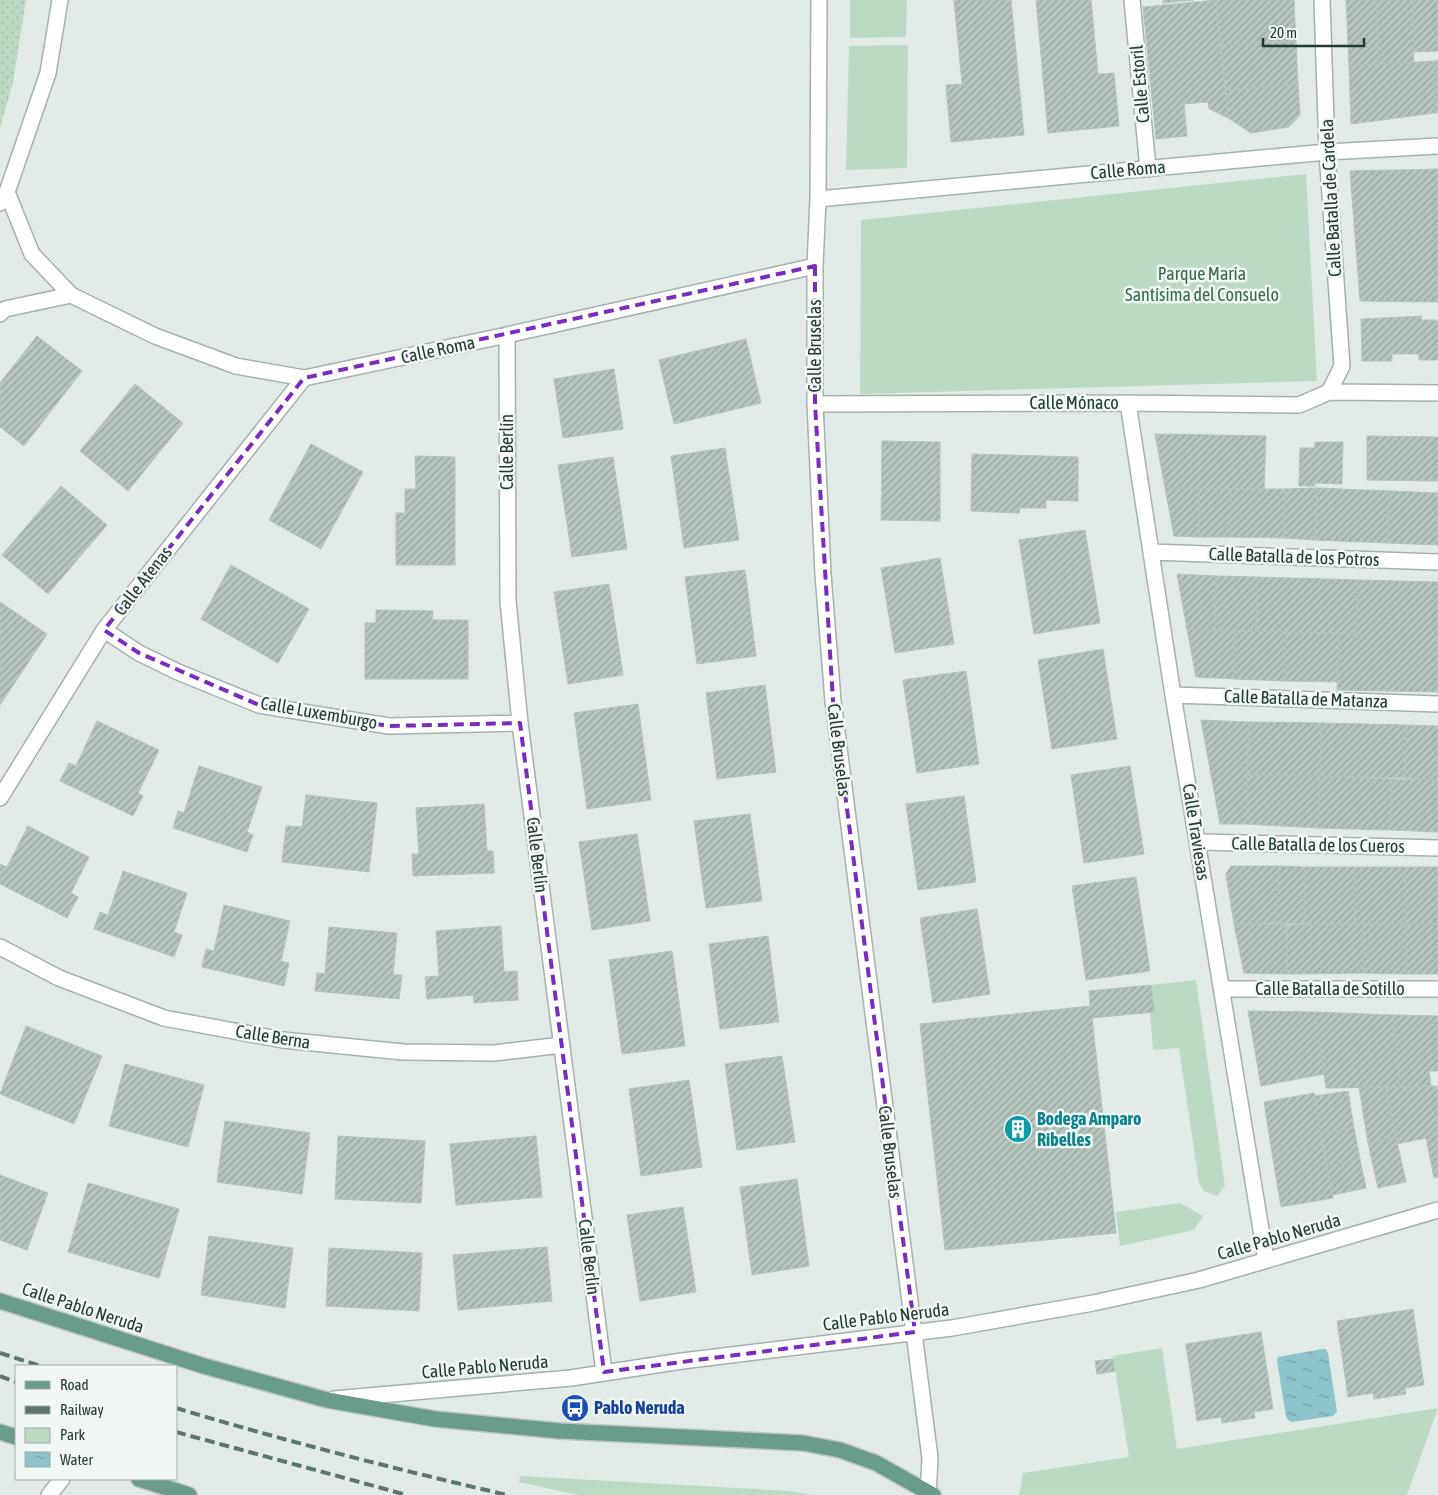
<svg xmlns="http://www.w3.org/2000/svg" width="1438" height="1495" viewBox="0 0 1438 1495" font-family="'Asap Condensed',sans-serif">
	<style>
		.grass { fill: url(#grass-dots) }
		.green { fill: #bcdac3 }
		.water { fill: url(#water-ripples) }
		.building { fill: url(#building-hatch); stroke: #b4c3bc }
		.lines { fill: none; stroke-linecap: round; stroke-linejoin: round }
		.street-casing { stroke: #a4b1ad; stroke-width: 18 }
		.primary-casing { stroke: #bdc4c2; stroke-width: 18 }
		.street { stroke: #fff; stroke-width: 15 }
		.primary { stroke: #699c8d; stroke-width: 15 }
		.rail { stroke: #5d756e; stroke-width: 4; stroke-dasharray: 10 5; stroke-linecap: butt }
		.marked { fill: none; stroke: #7b2cbf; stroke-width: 4; stroke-dasharray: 10 6; stroke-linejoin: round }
		.labels { text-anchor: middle; stroke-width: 5; stroke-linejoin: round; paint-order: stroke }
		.street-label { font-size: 18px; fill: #233933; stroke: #f1f7f4 }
		.park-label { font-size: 18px; fill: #316c46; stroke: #f1f7f4 }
		.culture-label { font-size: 18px; font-weight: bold; fill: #0d838f; stroke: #f1f7f4; text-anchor: start }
		.transit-label { font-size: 18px; font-weight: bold; fill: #164399; stroke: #f1f7f4; text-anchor: start }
	</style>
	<defs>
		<pattern id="grass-dots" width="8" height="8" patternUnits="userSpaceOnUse" patternTransform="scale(1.25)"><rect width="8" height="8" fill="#bcdac3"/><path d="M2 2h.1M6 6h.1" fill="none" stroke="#a1bca8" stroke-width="1.8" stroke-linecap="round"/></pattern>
		<pattern id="water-ripples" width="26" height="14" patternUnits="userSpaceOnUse" patternTransform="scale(1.25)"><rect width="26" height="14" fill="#8dc3cb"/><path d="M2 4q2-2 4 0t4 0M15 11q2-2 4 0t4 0" fill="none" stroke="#739fa5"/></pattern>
		<pattern id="building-hatch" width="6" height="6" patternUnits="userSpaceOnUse" patternTransform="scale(1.25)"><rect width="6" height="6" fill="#b7c5bf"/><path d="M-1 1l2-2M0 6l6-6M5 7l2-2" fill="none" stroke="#94a19c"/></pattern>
	</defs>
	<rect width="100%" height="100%" fill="#e1eae6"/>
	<path class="grass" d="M0,0H26L13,82L0,128Z"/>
	<path class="green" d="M850,0H907L906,37L850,38Z
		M908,45L907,168L846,170L849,46Z
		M1306,174L1317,381L860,394L861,220Z
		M1196,980L1225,1186L1217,1196L1204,1191L1199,1183L1179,1048L1153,1050L1150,1012L1154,1011L1151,985Z
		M1180,1203L1203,1216L1194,1230L1120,1246L1116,1212Z
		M1162,1348L1177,1449L1438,1408L1407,1495H1019L1023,1473L1129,1457L1113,1356Z
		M520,1476L789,1491L813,1495H579L519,1482Z"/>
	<path class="water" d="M1322,1349H1326L1328,1353L1337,1412L1333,1416L1292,1422L1288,1420L1286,1416L1277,1361L1278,1357Z"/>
	<path class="building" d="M954,0H1011L1024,135L951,142L946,85L962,84Z
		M1036,0H1091L1098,74L1114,73L1119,126L1048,133Z
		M1163,0H1194L1163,3Z
		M1216,0H1294L1296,41L1221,45Z
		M1216,0L1228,118L1209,109L1208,102L1184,104L1187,136L1156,139L1143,7Z
		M1346,0H1376L1379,64L1349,66Z
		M1376,0H1413L1414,62L1379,64Z
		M1413,0H1438V51L1414,52Z
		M1296,41L1298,84L1226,90L1221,45Z
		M1438,60V113H1435L1434,61Z
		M1434,61L1435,113L1351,124L1349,66Z
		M1298,84L1300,115L1289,127L1251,133L1228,118L1226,90Z
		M1438,169V302L1360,301L1350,171Z
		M1422,316L1421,320H1438V360H1419V354H1392V361H1362L1361,319Z
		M37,336L82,371L24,446L0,427V383Z
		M746,339L761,403L674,424L659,360Z
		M614,369L623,429L563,438L554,379Z
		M135,384L183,423L128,491L80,451Z
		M1155,434L1266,436L1264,489L1165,488Z
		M1367,436L1438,437V481L1367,480Z
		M882,441L940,442V521L881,520Z
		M1315,442H1343L1342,484L1315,483V486H1299L1300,448H1315Z
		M311,444L363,472L321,549L269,520Z
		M725,448L739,540L684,548L671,456Z
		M972,454L1078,457V501L1046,500V508H1020L1019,513L971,511Z
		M415,456L455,457V565H396V513H405V489H416Z
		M613,457L627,549L572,557L558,465Z
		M61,486L107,525L48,594L2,555Z
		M1165,488H1199V537L1174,536Z
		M1199,488L1231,489L1230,537H1199Z
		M1317,488L1389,491L1387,543L1315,540Z
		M1317,488L1315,540L1284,538L1285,489Z
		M1231,489H1285L1284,538L1230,537Z
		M1389,491L1438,493V545L1387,543Z
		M1085,530L1100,623L1034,634L1019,540Z
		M940,558L954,644L895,653L881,568Z
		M231,565L309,609L278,663L201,619Z
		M745,570L756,656L697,664L685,577Z
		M1177,574L1216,576L1215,630L1187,629Z
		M1216,576L1258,577L1256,631L1215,630Z
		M1258,577L1358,580L1356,634L1256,631Z
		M1358,580L1438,582V692L1337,690L1339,633L1356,634Z
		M609,584L623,675L568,684L554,592Z
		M0,602L47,634L0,705Z
		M376,610L433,611L432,620H468V679H365V623H376Z
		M1187,629L1235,631L1234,679L1196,677Z
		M1235,631L1286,632L1285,681L1234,679Z
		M1286,632L1339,633L1337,682L1285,681Z
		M1103,649L1117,739L1052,749L1038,660Z
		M966,671L979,764L917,773L903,680Z
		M765,685L776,772L717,779L706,693Z
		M638,704L651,800L587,809L574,713Z
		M1201,720L1249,722L1246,824H1220Z
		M97,721L159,750L138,793L143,796L133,816L60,781L69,763L76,766Z
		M1249,722L1321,723L1320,776L1247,775Z
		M1321,723L1406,725L1405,778L1320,776Z
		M1406,725L1438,726V780L1405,778Z
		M199,766L262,787L247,832L253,835L247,852L173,828L178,811L184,813Z
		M1130,766L1144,854L1084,863L1071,775Z
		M1247,775L1320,776L1318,828L1246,824Z
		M1320,776L1392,779L1390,830L1318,828Z
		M1392,779L1438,780V832L1390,830Z
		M306,795L377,803L369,872L282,862L286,826L302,827Z
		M964,796L976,882L918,890L906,804Z
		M484,804L487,851H493L494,873L413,876L412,854H419L416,808Z
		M750,814L762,901L706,908L694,821Z
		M28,826L89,857L71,893L78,897L67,918L0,884V864L7,867Z
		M637,834L650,921L592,930L579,842Z
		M1231,866H1279L1276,923L1234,924L1226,874Z
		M1279,866L1305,867L1304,924L1276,923Z
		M1305,867H1354L1355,924H1304Z
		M1354,867H1405L1406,924H1355Z
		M1405,867H1438V924H1406Z
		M123,871L187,893L174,932L182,935L174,957L94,929L100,912L108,915Z
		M1136,877L1150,971L1086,980L1072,886Z
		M224,905L290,921L281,961L289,963L284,986L202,967L206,949L214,951Z
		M977,909L990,994L933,1003L920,918Z
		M1234,924H1286L1287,974L1244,973Z
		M1363,924L1364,973L1287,974V925Z
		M1363,924H1406V974L1364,973Z
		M1406,924H1438V974H1406Z
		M501,926L504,972L517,971L518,1000L474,1003L473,995L427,999L425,977L439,976L436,931Z
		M329,927L397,933L393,975H402L399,999L315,991L317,973L325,974Z
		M768,936L779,1022L720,1029L709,944Z
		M672,951L685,1046L622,1054L609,960Z
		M1151,985L1154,1012L1092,1018L1116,1233L945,1250L920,1024L1090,1006L1089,991Z
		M1248,1011L1315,1012L1324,1074L1261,1086Z
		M1315,1012L1393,1015L1400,1087L1326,1088Z
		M1393,1015L1438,1016V1071H1429L1431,1086L1400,1087Z
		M26,1026L102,1056L74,1124L0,1094Z
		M782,1056L795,1142L737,1150L725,1064Z
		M125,1064L204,1085L188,1147L109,1126Z
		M689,1080L702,1167L641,1176L629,1089Z
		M1437,1086L1438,1093V1177L1434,1178L1426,1138L1397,1144L1386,1088Z
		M1359,1087L1386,1088L1396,1137L1368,1143Z
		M1348,1091L1354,1128L1320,1133L1315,1096Z
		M1314,1093L1323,1145L1272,1153L1264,1102Z
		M225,1121L310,1133L302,1194L217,1182Z
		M1354,1128L1360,1159L1326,1166L1320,1133Z
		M338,1136L425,1141L421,1203L335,1199Z
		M536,1136L542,1197L456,1205L450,1144Z
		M1396,1137L1406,1182L1378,1188L1368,1143Z
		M1323,1145L1333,1198L1281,1207L1272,1153Z
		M1360,1159L1366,1188L1333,1195L1326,1166Z
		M0,1175L48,1193L27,1250L0,1240Z
		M797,1179L809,1266L752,1275L740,1187Z
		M88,1183L179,1209L159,1278L68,1252Z
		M683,1207L696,1292L640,1301L627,1215Z
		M209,1236L293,1248L285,1308L201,1295Z
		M547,1247L552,1301L458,1310L453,1255Z
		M329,1248L422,1253L419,1311L326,1306Z
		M1413,1309L1424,1385L1405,1388L1406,1394L1374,1399L1373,1393L1348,1397L1337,1321Z
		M1261,1332L1273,1409L1254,1412L1255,1418L1222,1423L1221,1417L1197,1421L1186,1344Z
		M1113,1359L1115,1371L1097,1374L1095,1361Z"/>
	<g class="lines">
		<defs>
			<path id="street" d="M819,0L818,199L815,266V404L823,574L833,701L930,1458L928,1495
				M1132,0L1148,169
				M1322,0L1327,152L1342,366L1329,392
				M7,192L32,254L71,295L155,336L236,366L304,378L507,335L815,266
				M818,199L1327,152L1438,146
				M0,203L7,192L48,73L60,0
				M0,314L5,309L71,295
				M507,335L508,601L520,723L604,1372
				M1128,403L1173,695L1266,1260
				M815,404L1128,403L1299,405L1329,392L1438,393
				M1151,552L1438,562
				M104,630L139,653L178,672L259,705L389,726L520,723
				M1173,695L1438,704
				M0,798L104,630L304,378
				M1198,842L1438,848
				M0,947L59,978L164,1018L283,1040L403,1052L494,1053L562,1045
				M1222,989H1438
				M334,1399L571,1378L682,1361L952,1328L1093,1303L1199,1280L1438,1210
				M49,1495L62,1479"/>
			<path id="primary" d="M0,1301L204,1366L327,1400L435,1419L560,1431L803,1443L840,1450L876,1463L933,1495
				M0,1432L16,1437
				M139,1479L189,1495"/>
		</defs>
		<use href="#street" class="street-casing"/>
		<use href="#primary" class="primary-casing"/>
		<use href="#street" class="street"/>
		<use href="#primary" class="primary"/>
		<path class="rail" d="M0,1353L41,1366
			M0,1376L16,1382
			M176,1408C285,1441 396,1469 507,1495
			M176,1432L407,1495"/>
	</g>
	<path class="marked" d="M815,266V404L833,701L915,1332L604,1372L520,723L389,726L259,705L139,653L104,630L304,378Z"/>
	<defs>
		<symbol id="building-disc" viewBox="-11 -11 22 22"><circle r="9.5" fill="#0f9aa8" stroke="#f1f7f4"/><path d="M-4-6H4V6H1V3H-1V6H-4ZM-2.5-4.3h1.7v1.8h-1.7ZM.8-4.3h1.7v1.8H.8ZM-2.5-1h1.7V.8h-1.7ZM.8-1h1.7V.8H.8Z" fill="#fff"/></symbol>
		<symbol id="bus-disc" viewBox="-11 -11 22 22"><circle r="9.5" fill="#1a4fb4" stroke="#f1f7f4"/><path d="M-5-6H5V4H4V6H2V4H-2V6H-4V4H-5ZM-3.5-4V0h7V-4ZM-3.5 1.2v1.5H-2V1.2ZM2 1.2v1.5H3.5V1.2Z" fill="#fff"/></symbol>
	</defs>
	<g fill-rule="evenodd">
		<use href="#building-disc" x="1002" y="1113" width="32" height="32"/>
		<use href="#bus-disc" x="559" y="1392" width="32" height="32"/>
	</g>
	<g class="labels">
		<g class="street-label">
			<text transform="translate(1140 84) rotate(-95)" y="6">Calle Estoril</text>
			<text transform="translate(1128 170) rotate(-5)" y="6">Calle Roma</text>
			<text transform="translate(1331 198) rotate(-93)" y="6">Calle Batalla de Cardela</text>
			<text transform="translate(815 346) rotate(-90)" y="6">Calle Bruselas</text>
			<text transform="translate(438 350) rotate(-12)" y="6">Calle Roma</text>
			<text x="1074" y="409">Calle Mónaco</text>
			<text transform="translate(507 452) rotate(-90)" y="6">Calle Berlín</text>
			<text transform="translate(1294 557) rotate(2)" y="6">Calle Batalla de los Potros</text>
			<text transform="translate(143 581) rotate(-52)" y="6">Calle Atenas</text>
			<text transform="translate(1306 699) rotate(2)" y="6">Calle Batalla de Matanza</text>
			<text transform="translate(319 713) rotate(10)" y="6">Calle Luxemburgo</text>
			<text transform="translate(839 750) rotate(83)" y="6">Calle Bruselas</text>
			<text transform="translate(1196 832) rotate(81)" y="6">Calle Traviesas</text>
			<text transform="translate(1318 845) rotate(1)" y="6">Calle Batalla de los Cueros</text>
			<text transform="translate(537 855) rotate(83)" y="6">Calle Berlín</text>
			<text x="1330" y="995">Calle Batalla de Sotillo</text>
			<text transform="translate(273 1037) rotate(9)" y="6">Calle Berna</text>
			<text transform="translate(890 1152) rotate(83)" y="6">Calle Bruselas</text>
			<text transform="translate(1279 1237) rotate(-16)" y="6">Calle Pablo Neruda</text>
			<text transform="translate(589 1257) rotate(83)" y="6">Calle Berlín</text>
			<text transform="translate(83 1308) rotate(18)" y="6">Calle Pablo Neruda</text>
			<text transform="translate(886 1317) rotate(-7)" y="6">Calle Pablo Neruda</text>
			<text transform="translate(485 1367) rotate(-5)" y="6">Calle Pablo Neruda</text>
		</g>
		<g class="park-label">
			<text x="1202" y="280">Parque María<tspan x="1202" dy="21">Santísima del Consuelo</tspan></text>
		</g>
		<g class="culture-label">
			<text x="1037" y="1125">Bodega Amparo<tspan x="1037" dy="21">Ribelles</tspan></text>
		</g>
		<g class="transit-label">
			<text x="594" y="1414">Pablo Neruda</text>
		</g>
	</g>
	<rect x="15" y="1365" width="162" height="115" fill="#f1f7f4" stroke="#9faba7"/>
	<rect x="25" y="1381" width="25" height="8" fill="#699c8d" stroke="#9faba7"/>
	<text x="60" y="1390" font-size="15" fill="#233933">Road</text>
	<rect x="25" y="1406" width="25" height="8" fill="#5d756e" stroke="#9faba7"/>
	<text x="60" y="1415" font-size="15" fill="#233933">Railway</text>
	<rect x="25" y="1428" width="25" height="15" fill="#bcdac3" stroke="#9faba7"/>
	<text x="60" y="1440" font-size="15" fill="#233933">Park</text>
	<rect x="25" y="1452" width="25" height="15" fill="url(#water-ripples)" stroke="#9faba7"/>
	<text x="60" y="1465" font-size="15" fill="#233933">Water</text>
	<path d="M1263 38v8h101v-8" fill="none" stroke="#233933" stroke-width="2.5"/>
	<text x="1270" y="38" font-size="15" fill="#233933" stroke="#f1f7f4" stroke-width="4" paint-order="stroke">20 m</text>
</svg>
